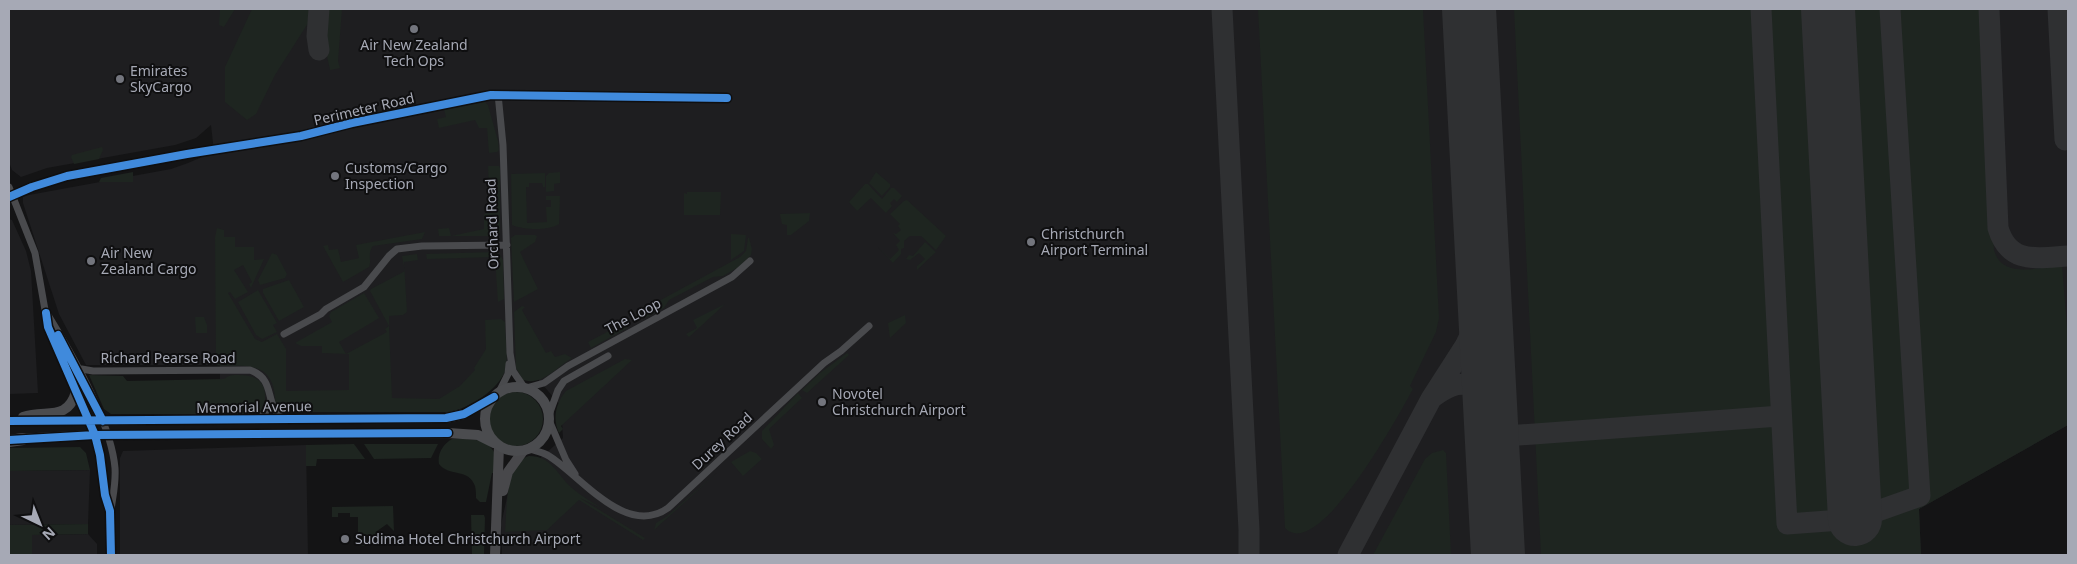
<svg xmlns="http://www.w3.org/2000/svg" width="2077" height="564" viewBox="0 0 2077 564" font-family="'Noto Sans',sans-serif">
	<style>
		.built { fill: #1e1e20 }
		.green { fill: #1e2520 }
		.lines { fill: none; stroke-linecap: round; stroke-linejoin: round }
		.taxiway { stroke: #2f3032; stroke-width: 21 }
		.runway { stroke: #2f3032; stroke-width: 54 }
		.street { stroke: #494a4d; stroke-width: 7 }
		.secondary { stroke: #48484b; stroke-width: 10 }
		.primary { stroke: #4b4c4f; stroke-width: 10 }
		.highway { stroke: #4b4b4f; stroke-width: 12 }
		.cycleway-casing { stroke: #0f0f10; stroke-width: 11 }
		.cycleway { stroke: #408adc; stroke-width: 8 }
		.poi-dot { fill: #73757d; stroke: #0f0f10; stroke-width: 2 }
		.labels { text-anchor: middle; stroke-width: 4; stroke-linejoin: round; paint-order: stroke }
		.poi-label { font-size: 14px; fill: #a6a9b5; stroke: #0f0f10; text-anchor: start }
		.street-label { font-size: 14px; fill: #a6a9b5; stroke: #0f0f10 }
	</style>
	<rect width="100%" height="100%" fill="#141415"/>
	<path class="built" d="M9,9H2068V425L1919,509L1921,555H502L501,525L511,479L537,461L563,438L561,406L536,377L522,372L502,376L460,407L220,413V365H86L59,314L23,203V197L29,195L171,169L188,163L214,152L211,125L196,138L175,145L47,168L21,177L12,170L9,162Z
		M9,219L12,220L26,251L31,271L38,393L9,394Z
		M306,445L308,555H120V458L123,451Z
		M90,470L88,524L9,525V471Z
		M88,534L97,544V555H32V535Z"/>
	<path class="green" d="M220,9H235L224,27L219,25Z
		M252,9H313L312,17L275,75L256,114L247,120L225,102V67Z
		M323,9H342L338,61L340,68L330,70L324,42Z
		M1258,9H1423L1439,318L1436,332L1410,386L1413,389C1402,409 1319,564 1285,528Z
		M1514,9H1984L1994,250C2002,280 2039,267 2062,265L2068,340V425L1919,509L1921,555H1541Z
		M480,102H485L488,105L498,141L499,150L497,152L489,153L487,128H479L475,120L439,128L437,119L446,117L444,109Z
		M102,147L103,150L99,159L74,164L71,157L72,155Z
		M488,166H499L500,168V233L493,236H439L438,229L449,228L451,236L484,229V214L490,213Z
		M133,172V182H99L101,178Z
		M876,172L890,184V187L882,196L869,183Z
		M545,173V187H543L542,183H529V187H526L527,223L547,222L546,207H551V200H546V196H560L559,224C549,231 524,230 512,225L511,174Z
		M549,173L560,172V183L554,184V191L546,192V176Z
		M865,184H868L882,199L891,188H894L902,196L897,202L894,199L890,203L892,206L886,213L871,198L857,211L849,202Z
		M687,192H721L720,215H684V193L687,194Z
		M907,200L946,236L936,250L921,236H910L904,241V248L901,249V254L893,263L877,246L890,259L899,250L896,245L900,241L893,233L896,234L901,230L898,226L900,224L890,214L904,201Z
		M810,213L809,221L791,235H787V225L782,224L780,214Z
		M217,228L224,230V237H235V247H254V260L264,259L251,288L249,284L252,282L243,265L234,270L248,292L235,299L230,292L228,293L255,339L262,342L277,334L286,349V391L349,390V354L322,353V346H301L295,343L332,322L329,316L331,312L364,293L379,318L339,342L346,354L387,332L385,329L389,326L370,291L371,289L405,271L402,256L417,254L418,260L404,262L407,312L403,315L389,316V326L392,398L439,399L460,386L475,370L474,368L486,349L485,320L501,319L505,322C505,336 509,356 505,370C500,389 469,408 450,412H279C274,403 276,396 273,386C265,359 237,368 216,365L215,238Z
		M425,232L422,239L373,246C367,253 372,261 369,267L343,282L323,246L328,245L329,250L338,249L341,262L359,258L356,245Z
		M731,234L746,235L744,251L731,260Z
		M515,235H535L537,236L535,242L520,252L538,289L514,302L511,238Z
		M748,238H749L752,249L751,255L739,267L723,276L713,277L669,300L664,308L645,318L640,316V313L646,308L740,257L746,251Z
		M925,242L936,252L917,270V266L925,259L919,253L910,260L906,259L909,255L913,256Z
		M494,252L500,255L503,260L504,299L498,302L495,257L427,259L426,254Z
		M272,253L277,255L287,274L285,278L260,285L258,280Z
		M289,280L304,307L279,321L263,293V289Z
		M258,290L277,323L273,325L277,332L262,339L256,335L238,302Z
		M725,304L689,337L686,334L697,328L693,320Z
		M522,306L525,307L522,310L546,353L551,351L555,357L565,354L572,358C557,367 542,386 523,380L516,368L514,312Z
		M905,315L906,323L890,338L888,323Z
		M195,317H204L207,325V333H196Z
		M630,320L627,328L591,348L588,342Z
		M847,353L849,355L807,393L802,390L820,373Z
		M625,359L632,360L561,426L563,429L559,433C552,418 556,403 566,391Z
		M89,375L123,376L127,381L224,379C229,375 232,375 238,375C253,375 265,379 265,396C265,403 266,406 262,411L254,414H111L104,409Z
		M489 419a27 27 0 1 1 54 0a27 27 0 1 1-54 0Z
		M798,393L802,398L769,429L774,445L771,449L762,439V431Z
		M452,439C466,439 487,437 494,452C496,458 494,467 494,473H492L486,502H480L476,498C476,495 476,490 475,486C469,468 449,477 439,464C437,454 443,444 452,439Z
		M354,444L365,459H317L316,466H306V445Z
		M364,444H438L431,458L374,459Z
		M80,447L86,453L90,470L9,471V448Z
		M1443,450L1446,453L1451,555H1373L1425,459L1432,453Z
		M750,451L756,453L762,459L743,476L731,462Z
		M529,456C552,456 557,475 572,488C581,496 592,502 601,508L580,498L645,538L643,540L579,500L547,530L505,532C507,509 505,463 529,456Z
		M718,472L654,530L656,523L666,517Z
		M393,506L394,531L387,524L377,531L378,535H366V546L358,545V517H350V513H338V517H332V507Z
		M471,515H484L485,518L484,555H467L472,554Z
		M88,524V534L32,535V555H9V525Z"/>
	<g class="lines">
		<path class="taxiway" d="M1222,9L1249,530V555
			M1761,9L1787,524L1855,519L1920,496L1890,9
			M1989,9L1998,228C2009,265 2037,258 2068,256
			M2058,9L2065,140
			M319,50L317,36L319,9
			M1433,397C1445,388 1457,381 1473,386C1508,396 1502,453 1503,483C1503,494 1496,502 1496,513
			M1492,437L1781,416
			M1348,555L1431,399L1465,346L1482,311L1485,295"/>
		<path class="runway" d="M1469,9L1498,555
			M1828,9L1855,519"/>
		<path class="street" d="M498,94L503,145L510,353L513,371L524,387
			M9,187L35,253L48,327L95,435L100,455L105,495L110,511
			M9,197L32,187L67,176L187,154L301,136L352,123L491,95L727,98
			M48,315C72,354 111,423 115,468C116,483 113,495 111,510C108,524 111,541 111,555
			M284,334L321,314L326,309L364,287L389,256L397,249L422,246L507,245
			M76,368L93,371L250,370C277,380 263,403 283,419
			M526,388L544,383L568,366L732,277L750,261
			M498,394L508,374L509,364
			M549,415L558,390L564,381L608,356
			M259,420L267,410L270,401
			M549,420L566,460L575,474
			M530,449C536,451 543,452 549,456C581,476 626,538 668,508L824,363L841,351L869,326"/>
		<path class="secondary" d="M503,491L508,472L523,451
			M495,555L499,446"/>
		<path class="primary" d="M485 419a32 32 0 1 1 64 0a32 32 0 1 1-64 0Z
			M23,417C46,409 67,422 76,392
			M9,421L446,418L464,414L494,397
			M17,439L95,435L448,433L478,435L494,443"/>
		<path class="highway" d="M9,441L23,439"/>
		<defs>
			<path id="cycleway" d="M9,197L32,187L67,176L187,154L301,136L352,123L491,95L727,98
				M46,313L48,327L95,435L100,455L105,495L110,511L111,555
				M58,335L103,421
				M9,421L446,418L464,414L494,397
				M9,440L95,435L448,433"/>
		</defs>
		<use href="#cycleway" class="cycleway-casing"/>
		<use href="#cycleway" class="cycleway"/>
	</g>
	<g class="poi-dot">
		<circle cx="414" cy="29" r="5"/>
		<circle cx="120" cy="79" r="5"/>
		<circle cx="335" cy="176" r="5"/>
		<circle cx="1031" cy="242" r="5"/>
		<circle cx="91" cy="261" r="5"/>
		<circle cx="822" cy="402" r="5"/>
		<circle cx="345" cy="539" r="5"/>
	</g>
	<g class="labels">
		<g class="poi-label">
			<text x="414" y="50" text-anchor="middle">Air New Zealand<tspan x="414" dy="16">Tech Ops</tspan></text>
			<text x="130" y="76">Emirates<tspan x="130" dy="16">SkyCargo</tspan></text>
			<text x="345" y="173">Customs/Cargo<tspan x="345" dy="16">Inspection</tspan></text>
			<text x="1041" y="239">Christchurch<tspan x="1041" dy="16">Airport Terminal</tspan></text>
			<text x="101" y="258">Air New<tspan x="101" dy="16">Zealand Cargo</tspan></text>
			<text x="832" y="399">Novotel<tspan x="832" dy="16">Christchurch Airport</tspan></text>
			<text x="355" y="544">Sudima Hotel Christchurch Airport</text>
		</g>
		<g class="street-label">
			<text transform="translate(364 109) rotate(-13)" y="5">Perimeter Road</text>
			<text transform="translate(492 224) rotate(-92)" y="5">Orchard Road</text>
			<text transform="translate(633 316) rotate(-28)" y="5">The Loop</text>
			<text x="168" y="363">Richard Pearse Road</text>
			<text transform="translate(254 407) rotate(-1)" y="5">Memorial Avenue</text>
			<text transform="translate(722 441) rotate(-43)" y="5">Durey Road</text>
		</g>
	</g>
	<rect width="2077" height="564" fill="none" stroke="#a6a9b5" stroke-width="20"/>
	<g transform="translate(40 524) rotate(137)" stroke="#0f0f10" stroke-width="4" paint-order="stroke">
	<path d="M0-4L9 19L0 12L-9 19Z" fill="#a6a9b5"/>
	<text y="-8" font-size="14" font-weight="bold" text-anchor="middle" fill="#a6a9b5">N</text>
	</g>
</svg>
